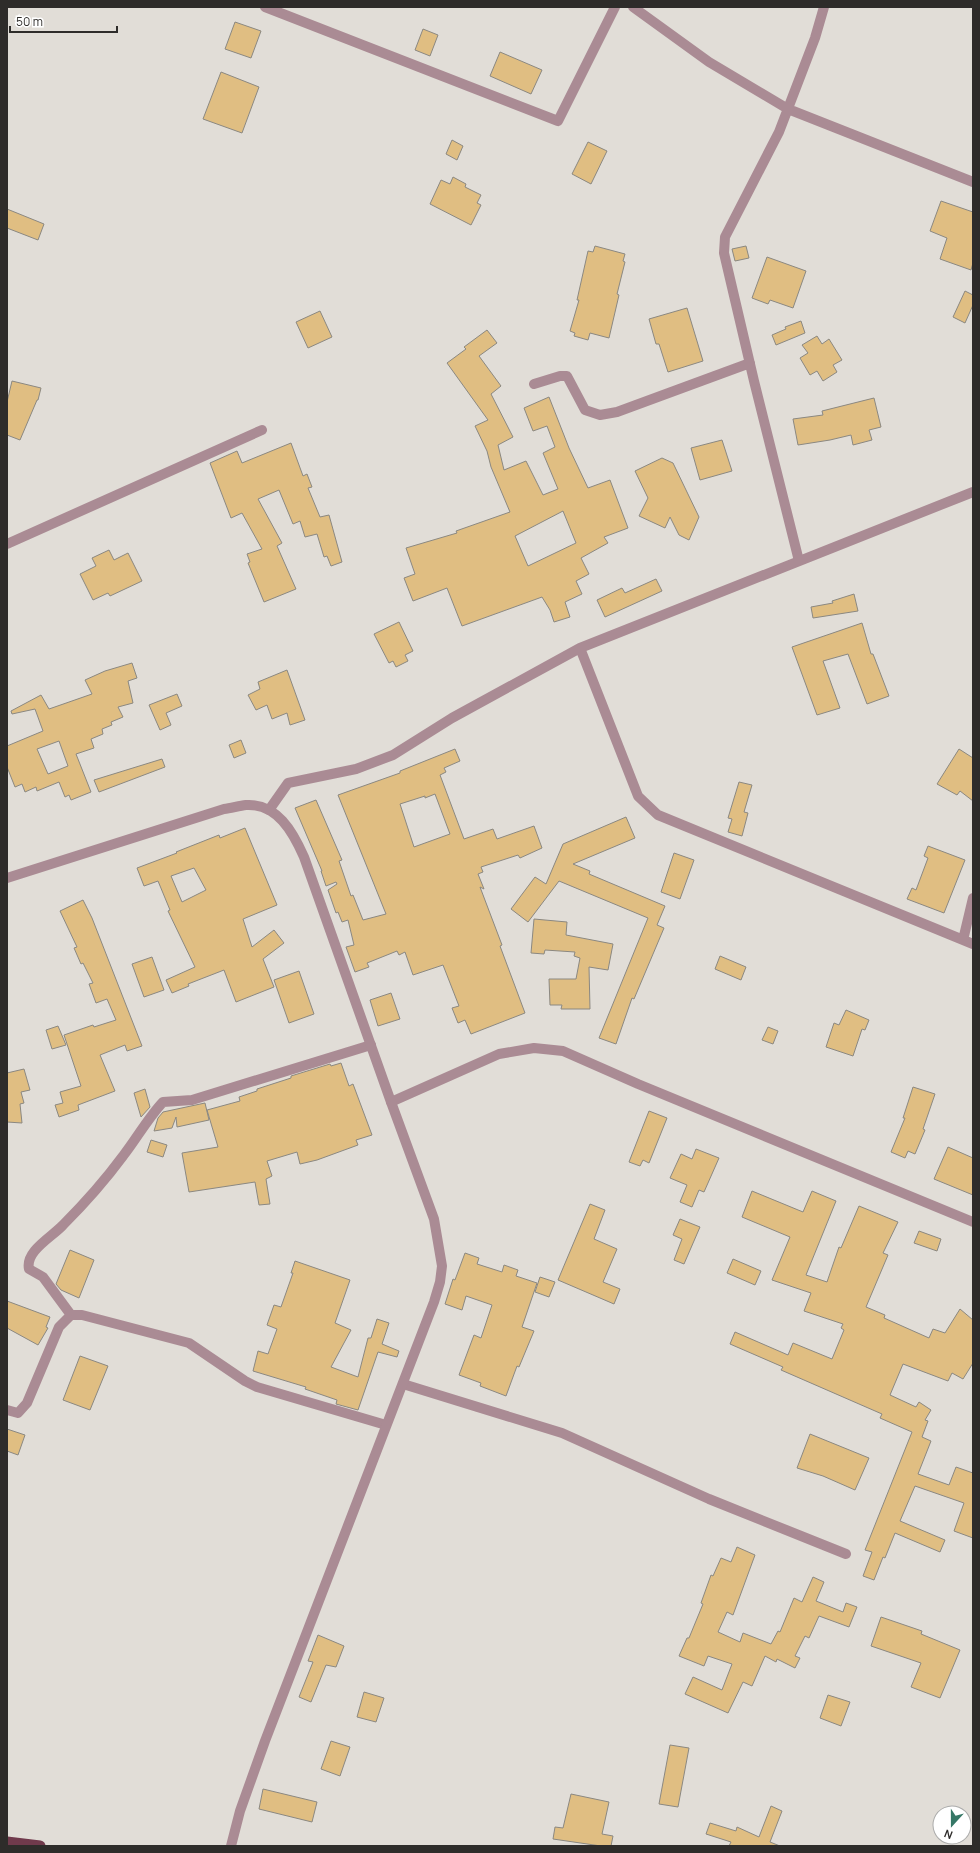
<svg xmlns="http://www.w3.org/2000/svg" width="980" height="1853" viewBox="0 0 980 1853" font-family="Manrope,sans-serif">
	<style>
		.building { fill: #e0be82; stroke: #8b8881; fill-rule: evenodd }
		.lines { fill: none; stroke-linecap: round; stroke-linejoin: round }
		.minor { stroke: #aa8b94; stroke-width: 10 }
		.tertiary { stroke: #aa8b94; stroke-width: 10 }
		.trunk { stroke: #703a4c; stroke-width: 11 }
	</style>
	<rect width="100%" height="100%" fill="#e1ddd7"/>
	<path class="building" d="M235,22L261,31L251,58L225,49Z
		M423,29L438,35L430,56L415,50Z
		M500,52L542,70L531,94L490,76Z
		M221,72L259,87L242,133L203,119Z
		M452,140L463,146L457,160L446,154Z
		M588,142L607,151L591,184L572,174Z
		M453,177L466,184L465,187L481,195L477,203L481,205L471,225L430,204L441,180L450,184Z
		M941,201L973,212V263L971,270L940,259L947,238L930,231Z
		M7,209L44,224L38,240L7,228Z
		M595,246L625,254L623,261L625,262L617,294L619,295L609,338L590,333L588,340L574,336L575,333L570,331L579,300H577L588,251L593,252Z
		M746,246L749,258L735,261L732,249Z
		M767,257L806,271L793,308L770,300L768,304L752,298Z
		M965,291L973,295V305L965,323L953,317Z
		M687,308L703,361L668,372L659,344H656L649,319Z
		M320,311L332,337L308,348L296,322Z
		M801,321L805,333L776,345L772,335L786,329L785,327Z
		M487,330L497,343L479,356L501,386L491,394L513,437L498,445L504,470L526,461L543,495L558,489L543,453L555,447L547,426L533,431L524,408L549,397L569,448L588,488L610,480L628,528L604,537L608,543L581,558L589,574L576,581L582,594L565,602L570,617L554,622L550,610L542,597L462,626L447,588L413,601L404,578L415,574L406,548L457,533L456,531L510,512L491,467L487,451L475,426L488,420L447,363L466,349L464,347ZM563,511L576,543L528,566L515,536Z
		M817,336L822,344L829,339L842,360L833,365L837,372L823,381L817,371L810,375L800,358L808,353L802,345Z
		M12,381L41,388L38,400H37L20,440L7,435V402Z
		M874,398L881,427L869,430L872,440L853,445L851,435L830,440L798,445L793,419L823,415L822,411Z
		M722,440L732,471L700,480L691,448Z
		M291,443L303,476L307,474L312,487L308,488L320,517L329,515L342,562L331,566L327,556L324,557L317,534L305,537L300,521L293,524L279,490L258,499L282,543L277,546L296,589L264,602L248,563L250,562L247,554L262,549L242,513L231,518L210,463L237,451L242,463Z
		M662,458L673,463L699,517L689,540L679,535L670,517L665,528L639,516L648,498L635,471Z
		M109,550L114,560L128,553L142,581L110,596L108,593L93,600L80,574L96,566L92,558Z
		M656,579L662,591L605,617L597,600L622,588L625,593Z
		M854,594L858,611L813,618L811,607L833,603L832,601Z
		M399,622L413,651L405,655L408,661L396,667L393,661L389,663L374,634Z
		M862,623L871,654H873L889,696L867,704L848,654L823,661L840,708L817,715L792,647Z
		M132,663L137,678L128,681L133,703L118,707L123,717L111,722L112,725L102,729L103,734L91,739L94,748L76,754L91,792L71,800L69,795L65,797L59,782L37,791L36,787L25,792L22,784L15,787L7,767V746L43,731L35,709L12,714L11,711L41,695L49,709L92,694L85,680L105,671ZM59,741L68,766L48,774L37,749Z
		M287,670L305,720L290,725L287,713L272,719L267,705L256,710L248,695L260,689L258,682Z
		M177,694L182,706L166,713L171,725L160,730L149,705Z
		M241,740L246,753L234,758L229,745Z
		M455,749L460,761L444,768L446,772L440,775L464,839L493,829L497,839L534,826L542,848L520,858L518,855L481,867L483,872L478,874L484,889L480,887L502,945L500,946L525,1013L471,1034L465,1020L458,1023L452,1008L459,1006L443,965L413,975L405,952L399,955L397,951L367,963L369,967L355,972L346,947L354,945L348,920L342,922L338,912L336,913L328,890L337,884L336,882L326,886L321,871H322L295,808L316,800L342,860L339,861L351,896L353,895L363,920L386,914L338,795L400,773V771ZM435,794L450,834L414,847L400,804L425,796V798Z
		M959,749L973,758V801L960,791L957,795L937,784Z
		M162,759L165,767L99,792L94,780Z
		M739,782L752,785L744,812L748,813L742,836L728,832L732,819L728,818Z
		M626,817L635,838L573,864L590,871L589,874L665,906L657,925L664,928L634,999L632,998L616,1044L599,1038L648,918L559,881L528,922L511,909L535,877L546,884L563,844Z
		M245,828L277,905L243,919L252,947L274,930L284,943L263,959L274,987L236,1002L224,970L188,984L189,986L172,993L166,980L195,967L168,911L170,910L158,881L144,886L137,868L177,853L176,852L219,835L220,838ZM194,868L206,890L182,902L171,876Z
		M928,846L965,860L944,913L907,899L912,888L916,890L928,858L924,856Z
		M674,853L694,860L680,899L661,892Z
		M83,900L92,918L142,1046L127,1051L125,1045L100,1055L115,1091L78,1105L79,1110L59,1117L55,1105L63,1103L60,1092L81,1086L64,1035L93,1025L94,1027L116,1020L107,999L96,1003L89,984L93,983L83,963L81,964L74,948L77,947L60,911Z
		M534,919L567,922L566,935L613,944L608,970L589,967L590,1009H561L562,1005H550L549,979H576L580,958L574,956L575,952L545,950L544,954L531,953Z
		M720,956L746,967L741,980L715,969Z
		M152,957L164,990L144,997L132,964Z
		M299,971L314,1014L289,1023L274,980Z
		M391,993L400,1019L378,1026L370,1000Z
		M846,1010L869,1020L865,1030L862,1029L853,1056L826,1047L834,1023L839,1025Z
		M58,1026L66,1045L52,1049L46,1030Z
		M768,1027L778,1031L773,1044L762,1040Z
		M341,1063L349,1086L353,1084L372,1135L356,1140L358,1145L317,1160L300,1164L297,1152L267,1161L272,1176L266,1179L270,1204L259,1205L255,1182L189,1192L182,1153L218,1147L207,1110L240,1101L239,1097L257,1091V1089L291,1078V1076L330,1064L331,1066Z
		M24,1069L30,1090L21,1092L24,1103L20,1104L22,1123L7,1122V1073Z
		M913,1087L935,1094L923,1129L925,1130L915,1154L908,1151L905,1158L891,1152L905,1118H903Z
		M145,1089L150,1107L141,1117L134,1093Z
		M205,1103L209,1120L177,1127L176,1117L172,1128L154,1131L158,1118L163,1112Z
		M649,1111L667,1118L649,1163L643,1160L640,1166L629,1162Z
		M151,1140L167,1145L163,1157L147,1152Z
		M948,1147L973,1158V1195L934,1179Z
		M696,1149L719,1158L704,1192L699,1190L692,1207L680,1202L687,1185L670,1178L681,1154L692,1159Z
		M752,1191L803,1212L812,1191L836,1201L806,1275L827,1282L839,1247L841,1248L859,1206L898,1222L883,1253L888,1255L866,1307L885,1315L884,1318L929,1338L933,1329L945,1333L960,1309L973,1320V1363L963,1379L952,1373L948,1381L903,1364L890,1395L916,1407L919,1402L931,1410L925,1420L928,1421L922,1437L931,1441L918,1474L949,1485L956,1467L973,1473V1538L954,1531L964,1503L915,1486L900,1521L945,1540L940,1552L895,1533L885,1558L883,1557L874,1580L863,1576L872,1552L865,1550L912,1432L880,1418L882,1414L781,1370L783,1367L730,1344L735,1332L788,1355L793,1343L832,1359L844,1330L841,1328L843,1324L804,1311L811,1293L772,1280L790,1237L742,1217Z
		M590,1204L605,1210L594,1239L617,1249L603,1282L620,1289L614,1304L558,1280Z
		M680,1219L700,1227L684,1264L674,1260L682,1239L673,1235Z
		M919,1231L941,1239L937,1251L914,1243Z
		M70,1250L94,1260L79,1298L61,1290L56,1284Z
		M465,1253L479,1258L477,1264L502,1272L504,1265L518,1270L516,1276L537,1283L522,1327L534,1331L519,1367L517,1366L506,1396L480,1386L481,1383L459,1375L474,1335L481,1338L492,1305L466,1296L462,1310L445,1304L453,1279L455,1280Z
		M733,1259L761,1271L755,1285L727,1273Z
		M295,1261L350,1280L335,1323L351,1330L331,1367L358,1377L368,1338H371L377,1319L389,1323L382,1344L399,1351L397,1357L378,1352L358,1410L336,1404L337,1400L305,1389L306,1387L253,1371L258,1351L268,1354L277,1329L267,1325L274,1305L281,1307L293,1273H291Z
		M540,1277L555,1282L549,1297L535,1292Z
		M7,1301L50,1317L46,1327L48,1328L38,1345L7,1328Z
		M80,1356L108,1366L90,1410L63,1400Z
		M7,1429L25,1435L18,1455L7,1451Z
		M810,1434L869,1458L855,1490L823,1476L797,1468Z
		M737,1547L755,1555L733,1615L727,1612L718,1632L740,1642L743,1633L771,1644L778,1631L780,1632L794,1598L802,1602L813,1577L824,1582L816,1601L843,1612L846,1603L857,1607L849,1627L819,1616L809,1638L805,1636L795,1656L800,1658L795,1668L777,1659L776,1662L765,1656L752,1686L743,1682L728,1713L685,1694L693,1677L722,1690L732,1664L708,1656L704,1666L679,1656L687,1638H689L703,1604L701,1603L711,1575L713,1576L721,1558L731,1562Z
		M881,1617L922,1631L921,1634L960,1650L940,1698L911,1687L921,1663L871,1646Z
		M318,1635L344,1646L336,1667L326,1665L311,1702L299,1697L313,1662L308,1661Z
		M364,1692L384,1698L376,1722L357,1717Z
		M828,1695L850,1702L841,1726L820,1718Z
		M331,1741L350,1747L340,1776L321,1769Z
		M670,1745L689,1748L678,1807L659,1804Z
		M263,1789L317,1802L312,1822L259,1809Z
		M571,1794L609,1802L602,1834L613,1836L611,1846H601L553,1839L555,1827L563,1828Z
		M771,1806L782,1811L770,1842L780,1846H729L731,1842L706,1834L710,1823L736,1831L737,1827L759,1837Z"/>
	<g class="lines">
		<path class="minor" d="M265,7L558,121L615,7
			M633,7L709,62L788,109L973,182
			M534,384L560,376H567L585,410L600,415L617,412L750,363
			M7,544L262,430
			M799,561L754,381L724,253L725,237L779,132L815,38L824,7
			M580,648L638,796L658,815L973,944
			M269,810L288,783L356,769L393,755L452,718L580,648L973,492
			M963,940L973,898
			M391,1102L499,1054L534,1048L563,1051L638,1084L973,1222
			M71,1315L43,1277L29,1269C25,1251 52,1237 63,1225C83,1205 106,1179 123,1156C137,1138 148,1118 163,1102L192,1100L371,1045
			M403,1384L562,1433L709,1499L846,1554
			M7,1410L18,1413L27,1403L59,1327L71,1315H82L189,1343L245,1381L257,1387L386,1425"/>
		<path class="tertiary" d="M7,878L224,809C231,808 239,806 246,805C277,803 293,832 304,857L391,1102L434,1219L442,1266L440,1282L434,1302L265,1741L240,1811L231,1846"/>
		<path class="trunk" d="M7,1842L40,1846"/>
	</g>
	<rect width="980" height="1853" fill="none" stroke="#2e2c2a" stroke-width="16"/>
	<g transform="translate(952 1825) rotate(201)"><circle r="19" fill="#ffffff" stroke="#ababaa"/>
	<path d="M0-3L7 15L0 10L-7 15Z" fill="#357766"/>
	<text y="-6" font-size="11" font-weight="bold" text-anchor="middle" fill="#2e2c2a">N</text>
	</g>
	<path d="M10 26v6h107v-6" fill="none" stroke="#2e2c2a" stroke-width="2"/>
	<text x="16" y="26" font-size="12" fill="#2e2c2a" stroke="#ffffff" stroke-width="3" paint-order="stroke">50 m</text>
</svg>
